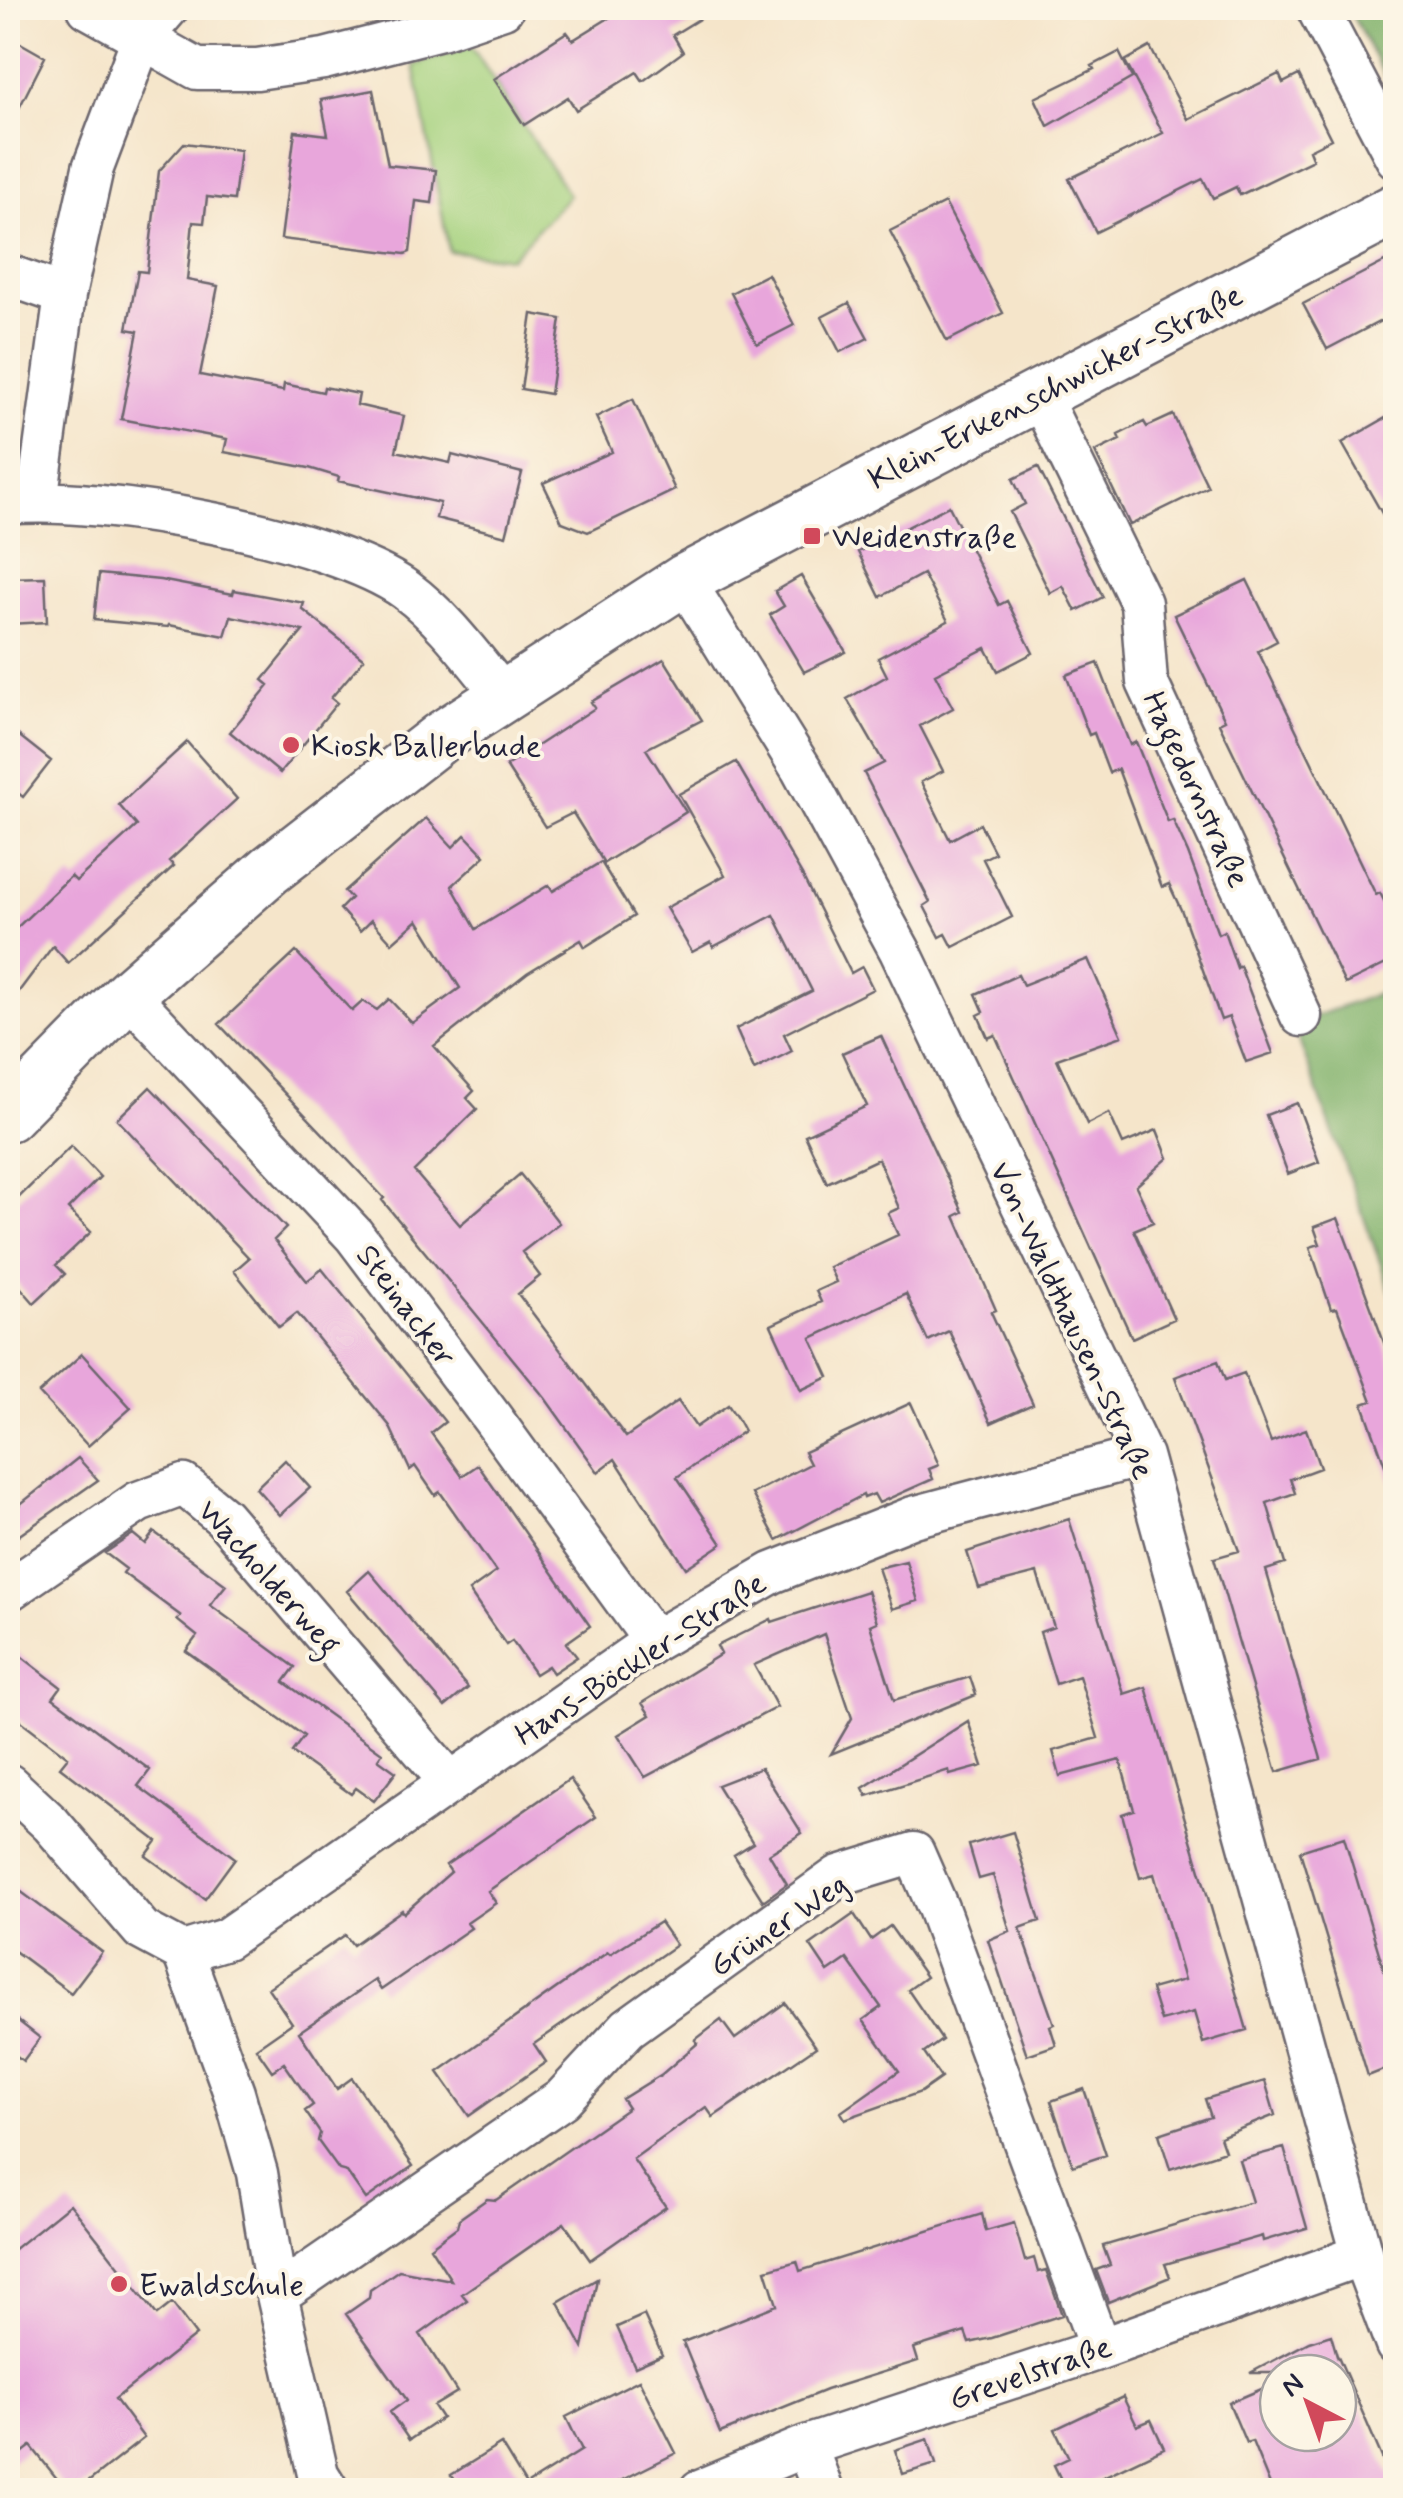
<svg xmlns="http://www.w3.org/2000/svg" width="1403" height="2498" viewBox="0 0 1403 2498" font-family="Mynerve,sans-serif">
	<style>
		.green { fill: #a6d27f; stroke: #647a5d; stroke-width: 2.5 }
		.forest { fill: #84b46e; stroke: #536b54; stroke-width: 2.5 }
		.building { fill: #e8a6db }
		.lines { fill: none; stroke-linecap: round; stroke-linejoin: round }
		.minor-casing { stroke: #6c666d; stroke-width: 45 }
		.tertiary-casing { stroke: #6c666d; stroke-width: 55 }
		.minor { stroke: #fff; stroke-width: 40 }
		.tertiary { stroke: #fff; stroke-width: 50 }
		.poi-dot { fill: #d1495b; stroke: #fcf5e5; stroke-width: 4 }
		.labels { text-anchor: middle; stroke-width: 8; stroke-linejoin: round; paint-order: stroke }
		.street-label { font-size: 32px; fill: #22223b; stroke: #fcf5e5 }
		.poi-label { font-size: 32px; fill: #22223b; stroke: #fcf5e5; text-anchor: start }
	</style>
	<rect width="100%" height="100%" fill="#fcf5e5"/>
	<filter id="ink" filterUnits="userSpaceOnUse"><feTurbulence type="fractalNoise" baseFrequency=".01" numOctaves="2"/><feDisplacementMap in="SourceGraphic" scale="20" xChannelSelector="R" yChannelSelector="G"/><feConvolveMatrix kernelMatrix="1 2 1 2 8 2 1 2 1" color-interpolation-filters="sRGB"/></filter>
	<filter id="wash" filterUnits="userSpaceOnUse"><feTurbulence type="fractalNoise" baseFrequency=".0048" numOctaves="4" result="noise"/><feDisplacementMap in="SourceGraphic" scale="40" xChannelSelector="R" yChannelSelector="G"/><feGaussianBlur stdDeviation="2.25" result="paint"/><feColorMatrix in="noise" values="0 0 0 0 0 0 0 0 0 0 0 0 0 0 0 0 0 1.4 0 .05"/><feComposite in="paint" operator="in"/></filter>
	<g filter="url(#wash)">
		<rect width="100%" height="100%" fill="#f5e5ca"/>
		<path class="green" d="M471,46L569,195L511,258L449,251L414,65Z"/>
		<path class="forest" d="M1348,8H1395V95Z
			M1395,988V1303L1293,1024Z"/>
		<g id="blocks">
			<path class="building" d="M625,8H717L673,35L683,52L643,81L637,72L576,110L568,97L524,125L494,79L567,32L573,40Z
				M8,36L45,57L8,130Z
				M1150,47L1188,119L1279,74L1283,83L1299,75L1331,139L1309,150L1313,160L1240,195L1236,187L1213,198L1203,179L1096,232L1069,179L1163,133L1125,61Z
				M1119,52L1132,78L1048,126L1035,98L1094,69L1092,66Z
				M373,90L388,165L436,170L432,203L416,201L410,252L405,254L281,239L295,131L328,135L321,100Z
				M184,143L240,150L234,200L207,197L204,223L193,222L187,280L218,286L200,375L283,391L284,384L323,392L324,387L359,394L357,405L404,416L396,451L450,463L452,455L522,473L506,536L436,518L440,503L338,481L339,477L309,468L224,452L227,439L121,419L138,331L127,329L138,271L147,272L159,171Z
				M945,203L1003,313L947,341L890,231Z
				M1396,256V313L1327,349L1303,304Z
				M768,274L794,325L757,344L731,293Z
				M849,303L868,338L840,352L822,317Z
				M532,314L561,319L550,394L521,389Z
				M633,399L675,490L588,532L562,522L543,483L612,452L596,417Z
				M1396,412V538L1342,443Z
				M1173,415L1208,487L1130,525L1095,452L1120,440L1118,435L1144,422L1147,427Z
				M1038,467L1103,597L1076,611L1063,586L1050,593L1010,512L1025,504L1013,479Z
				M949,506L999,605L1007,601L1033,653L998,671L986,648L935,674L953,708L920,726L943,771L921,782L950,840L980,824L995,853L983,859L1012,917L953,947L946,934L940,937L924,906L930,902L864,773L884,763L847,699L887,676L878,658L948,621L923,574L880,597L858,552Z
				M99,574L160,580L233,594L234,590L304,603L302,609L364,659L331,698L337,703L280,773L230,732L269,685L263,680L303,631L231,616L225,636L169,625L168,627L94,620Z
				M801,576L846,652L804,672L770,615L784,606L775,591Z
				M45,577L47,622L8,624V578Z
				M1247,580L1277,641L1258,651L1376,895L1380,893L1396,924V959L1345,984L1219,723L1225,720L1174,615Z
				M664,659L702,720L646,749L686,812L604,863L573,813L545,827L506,766L595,708L591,702Z
				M1098,663L1130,745L1136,742L1168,822L1173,820L1188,853L1218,934L1224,931L1237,968L1240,966L1273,1053L1246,1062L1229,1017L1221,1020L1182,912L1169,884L1162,887L1118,769L1109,773L1094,733L1089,735L1066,675Z
				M8,727L51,761L23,797L8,785Z
				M187,742L237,799L169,861L174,866L68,963L53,946L8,1006V936L71,876L76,881L137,826L119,805Z
				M736,762L802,875L851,973L862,967L873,989L784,1034L792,1051L754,1070L736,1029L812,991L774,915L713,947L711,942L692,952L666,908L725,875L679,794Z
				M426,818L453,847L465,835L485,856L452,886L476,929L549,885L553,891L601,862L634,916L585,947L581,940L527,973L434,1046L474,1091L467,1098L477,1109L414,1171L460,1225L520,1174L538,1196L559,1223L522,1252L540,1276L518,1294L626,1437L678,1401L696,1427L728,1405L737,1418L744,1431L677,1477L722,1544L686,1568L615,1459L598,1472L545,1398L382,1200L384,1198L219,1024L296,952L352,1011L363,1001L377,1010L389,999L412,1023L460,988L418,920L392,943L371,920L360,931L340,909L351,898L344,891Z
				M1088,959L1122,1036L1057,1059L1087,1124L1109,1113L1123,1144L1157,1130L1168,1158L1136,1186L1153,1222L1134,1230L1174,1319L1132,1338L995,1035L988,1038L978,1015L984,1012L976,994L1018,975L1023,985Z
				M881,1036L963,1212L955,1216L996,1310L991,1312L1033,1404L991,1423L949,1331L928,1341L906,1294L811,1338L829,1377L801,1390L771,1325L821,1302L816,1291L836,1282L829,1267L898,1235L888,1213L899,1208L878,1159L827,1183L805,1135L867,1106L842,1053Z
				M150,1087L286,1228L274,1240L307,1281L322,1269L445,1422L431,1433L462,1476L478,1465L590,1626L566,1643L577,1657L553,1673L548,1666L535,1674L512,1641L506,1645L469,1591L496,1572L440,1492L435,1495L415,1466L410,1470L389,1425L297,1313L279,1327L234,1271L249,1258L117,1119Z
				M1297,1103L1319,1162L1288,1174L1266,1115Z
				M71,1146L100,1177L68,1209L91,1232L56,1265L65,1274L34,1303L8,1273V1208Z
				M1338,1218L1396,1375V1484L1392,1485L1363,1404L1372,1401L1337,1308L1331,1309L1310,1247L1320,1244L1314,1227Z
				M82,1354L131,1408L88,1446L39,1393Z
				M1218,1361L1225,1380L1244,1373L1271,1442L1306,1429L1320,1468L1290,1479L1295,1493L1267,1503L1285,1564L1266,1570L1321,1759L1277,1772L1214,1558L1239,1551L1175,1377Z
				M911,1403L939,1465L929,1469L933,1479L879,1503L874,1494L864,1498L863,1495L777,1540L752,1494L810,1464L804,1452Z
				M78,1458L98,1480L8,1543V1514Z
				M285,1460L310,1488L280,1515L256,1488Z
				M1069,1519L1124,1694L1146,1687L1247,2030L1203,2043L1194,2012L1161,2021L1151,1989L1184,1980L1154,1874L1140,1878L1122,1814L1134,1810L1120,1760L1060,1776L1053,1751L1098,1738L1079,1676L1056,1684L1040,1632L1054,1627L1037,1573L979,1588L967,1552Z
				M154,1532L226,1585L210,1605L295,1667L284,1682L382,1753L378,1759L396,1772L374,1801L356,1788L351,1794L292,1752L304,1736L186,1651L197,1636L177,1620L181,1616L123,1573L126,1569L105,1553L133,1534L145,1544Z
				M906,1561L918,1601L892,1609L878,1568Z
				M369,1571L468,1688L445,1707L347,1591Z
				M867,1591L877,1622L870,1625L894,1700L970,1677L976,1695L831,1754L852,1718L824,1634L754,1665L777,1707L645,1777L618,1735L650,1715L642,1703L721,1654L717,1646L771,1619L772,1622Z
				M8,1646L61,1687L53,1698L150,1770L138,1786L235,1858L205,1899L146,1856L157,1841L60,1767L68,1757L8,1711Z
				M968,1721L983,1766L950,1775L949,1770L867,1796L863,1788Z
				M761,1768L802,1833L769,1854L787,1884L763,1901L734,1855L753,1843L717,1785Z
				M570,1779L596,1817L488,1891L496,1903L467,1923L471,1928L381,1990L375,1980L299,2032L337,2089L352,2078L413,2166L366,2199L347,2172L339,2170L318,2141L320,2133L305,2111L313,2105L284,2063L272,2071L256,2048L292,2023L268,1988L345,1935L353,1945L402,1910L404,1913L451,1872L446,1865Z
				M1013,1832L1040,1921L1020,1928L1054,2024L1050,2026L1056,2045L1027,2055L988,1940L1010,1931L993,1875L979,1879L969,1845Z
				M1344,1837L1396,2010V2065L1368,2076L1300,1851Z
				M8,1882L102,1952L71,1993L8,1946Z
				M854,1914L871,1940L890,1926L926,1977L908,1990L942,2040L924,2053L941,2078L921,2092L845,2119L841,2112L899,2071L863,2020L881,2007L847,1959L828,1972L810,1945Z
				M660,1922L676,1945L534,2044L546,2062L469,2116L438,2072L608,1952L610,1954Z
				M785,2003L816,2047L713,2117L706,2107L633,2159L666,2207L590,2260L564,2223L462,2294L467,2300L420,2334L457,2392L434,2406L442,2418L409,2440L390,2412L407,2400L346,2314L369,2298L370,2290L399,2270L451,2280L430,2247L457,2227L459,2219L487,2199L496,2200L628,2108L622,2099L662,2074L698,2043L695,2040L721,2020L735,2039Z
				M8,2013L40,2038L23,2061L8,2049Z
				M1265,2081L1275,2115L1220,2137L1225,2151L1170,2169L1159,2134L1211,2117L1205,2099Z
				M1084,2089L1106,2155L1073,2166L1051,2101Z
				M1284,2148L1307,2228L1263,2241L1262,2236L1165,2264L1170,2277L1108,2302L1096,2270L1110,2265L1103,2246L1252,2202L1239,2160Z
				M70,2204L157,2315L172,2303L196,2335L115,2399L144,2438L78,2490H66L31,2446L8,2464V2254Z
				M982,2214L986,2231L1014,2223L1025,2261L1034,2258L1038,2272L1046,2270L1062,2315L992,2338L969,2343L965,2332L914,2348L918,2361L826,2390L720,2433L683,2342L777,2305L766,2270L797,2261L800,2271Z
				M597,2279L583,2348L558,2302Z
				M644,2315L662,2355L635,2367L617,2327Z
				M1331,2335L1338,2359V2356L1396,2490H1272L1252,2441L1246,2443L1229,2403L1264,2388L1278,2422V2433H1338V2373H1250L1309,2342Z
				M639,2380L676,2453L602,2490H464L451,2475L501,2444L526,2485L582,2450L566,2417Z
				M1123,2397L1137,2426L1151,2420L1164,2448L1076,2490H1066L1054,2465L1069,2458L1055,2429Z
				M928,2439L936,2464L903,2474L895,2450Z"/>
		</g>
	</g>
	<g filter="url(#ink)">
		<use href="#blocks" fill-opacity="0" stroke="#6c666d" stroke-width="2.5"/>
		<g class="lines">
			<defs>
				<path id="minor" d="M168,8L142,38L197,69H257L324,59L441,29L503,8
					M1317,8L1396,158
					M8,275L65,295
					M1039,395L1141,603L1147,682L1301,1016
					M37,501L65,295L93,168L142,38L88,8
					M8,504C99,494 331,536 406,590C445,619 473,659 504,696
					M684,580L802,770L900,951L1142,1456L1362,2255L1396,2345
					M128,994L354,1235L492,1418L654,1641
					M8,1591L138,1502L184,1485L223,1517L450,1782
					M8,1784L51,1824L142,1930L183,1952L234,2093L257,2173L277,2295L318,2474L328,2490
					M183,1952L226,1939L654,1641L772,1573L913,1517L1142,1456
					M277,2295L562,2099L628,2028L839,1876L914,1853L938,1908L1100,2349
					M806,2446L823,2490
					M700,2490L806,2446L1100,2349L1362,2255"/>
				<path id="tertiary" d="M8,1116L128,994L270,870L441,737L684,580L1396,209"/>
			</defs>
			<use href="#minor" class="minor-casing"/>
			<use href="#tertiary" class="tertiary-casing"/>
			<use href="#minor" class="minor"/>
			<use href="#tertiary" class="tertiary"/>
		</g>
	</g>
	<g class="poi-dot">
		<rect x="802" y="526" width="20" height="20" rx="5"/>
		<circle cx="291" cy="745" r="10"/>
		<circle cx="119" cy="2284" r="10"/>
	</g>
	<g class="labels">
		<g class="street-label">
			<text transform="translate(1055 386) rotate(-27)" y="11">Klein-Erkenschwicker-Straße</text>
			<text transform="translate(1197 789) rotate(65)" y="11">Hagedornstraße</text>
			<text transform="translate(407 1305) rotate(53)" y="11">Steinacker</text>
			<text transform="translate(1073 1320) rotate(65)" y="11">Von-Waldthausen-Straße</text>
			<text transform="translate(270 1577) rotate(48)" y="11">Wacholderweg</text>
			<text transform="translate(640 1658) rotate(-33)" y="11">Hans-Böckler-Straße</text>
			<text transform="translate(778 1924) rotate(-34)" y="11">Grüner Weg</text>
			<text transform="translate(1030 2372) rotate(-19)" y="11">Grevelstraße</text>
		</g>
		<g class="poi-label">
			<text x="832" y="547">Weidenstraße</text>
			<text x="311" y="756">Kiosk Ballerbude</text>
			<text x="139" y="2295">Ewaldschule</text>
		</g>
	</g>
	<rect width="1403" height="2498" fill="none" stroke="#fcf5e5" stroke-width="40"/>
	<g transform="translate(1308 2403) rotate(319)"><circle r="48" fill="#fcf5e5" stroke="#a5a1a1" stroke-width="2.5"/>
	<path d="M0-8L18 38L0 25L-18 38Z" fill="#d1495b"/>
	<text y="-15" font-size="28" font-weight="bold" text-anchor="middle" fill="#22223b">N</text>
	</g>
</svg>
